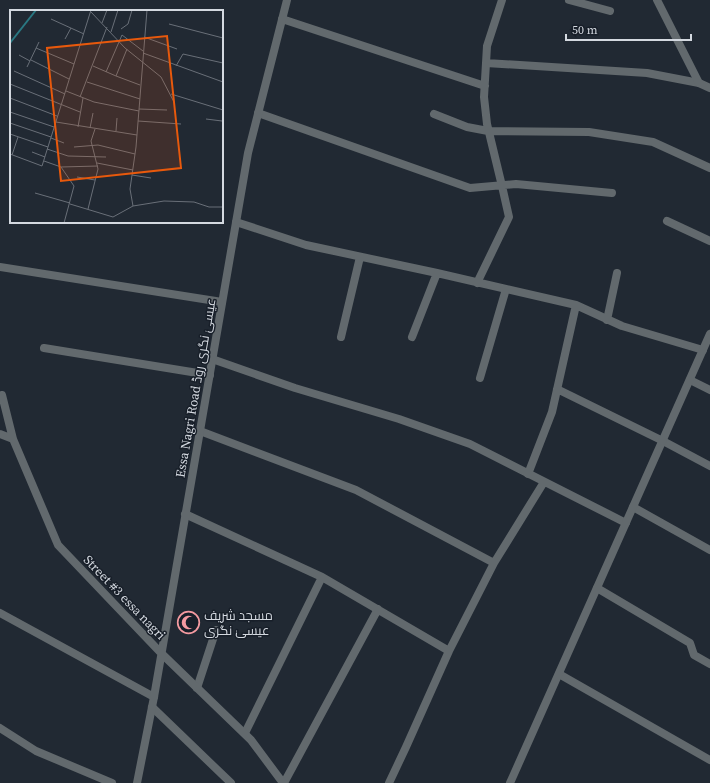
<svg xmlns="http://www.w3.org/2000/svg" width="710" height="783" viewBox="0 0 710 783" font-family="'Source Serif 4',Cairo,serif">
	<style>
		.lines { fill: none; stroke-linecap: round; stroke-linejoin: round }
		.lane { stroke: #62696d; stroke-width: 8 }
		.street { stroke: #62696d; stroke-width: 8 }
		.labels { text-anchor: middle; stroke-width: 3; stroke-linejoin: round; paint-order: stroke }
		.street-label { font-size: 13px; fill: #d4d9e0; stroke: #181f29 }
		.poi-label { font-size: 13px; fill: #d4d9e0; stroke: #181f29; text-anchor: start }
		.inset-river { fill: none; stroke: #2a7882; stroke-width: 2 }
		.inset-road { fill: none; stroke: #696f78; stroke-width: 1 }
		.view { fill: #e8590c; fill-opacity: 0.15; stroke: #e8590c; stroke-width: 2 }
		.inset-edge { fill: none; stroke: #d4d9e0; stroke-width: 2 }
	</style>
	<rect width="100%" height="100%" fill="#212933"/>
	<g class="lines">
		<path class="lane" d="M569,0L610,11
			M282,19L485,86
			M486,63L647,73L699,83
			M258,113L470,188L516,184L612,193
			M434,114L467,127L488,131L589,132L653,142L710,168
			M667,221L710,241
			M236,222L306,245L437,273L576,305L622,326L703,350
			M0,267L222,302
			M477,283L509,217L502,186L487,124L484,97L487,46L502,0
			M607,320L617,273
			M341,337L360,257
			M412,337L437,273
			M44,348L210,375
			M212,359L295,388L399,419L470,444L626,523
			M480,378L506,289
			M690,380L710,390
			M557,389L663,441L710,466
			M200,431L356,490L494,563
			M528,474L552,412L576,305
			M633,507L710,550
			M185,514L322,577
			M597,588L690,643L694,655L710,664
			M0,613L154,697
			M559,674L710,760
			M197,688L216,630
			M152,707L231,783
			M0,728L36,751L112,783
			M245,733L322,577L449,651
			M284,783L378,609
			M389,783L406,747L449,651L494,563L544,482"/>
		<path class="street" d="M657,0L699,83L710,88
			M2,395L13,439L58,545L161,653L251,740L283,783
			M0,434L13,439
			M137,783L154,697L248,153L287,0
			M510,783L710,334"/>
	</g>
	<defs>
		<symbol id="mosque-ring" viewBox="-11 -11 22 22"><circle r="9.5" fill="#181f29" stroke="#f49aa0" stroke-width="1.5"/><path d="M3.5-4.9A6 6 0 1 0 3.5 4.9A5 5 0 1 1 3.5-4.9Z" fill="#f49aa0"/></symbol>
	</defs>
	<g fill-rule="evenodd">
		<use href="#mosque-ring" x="176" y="610" width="25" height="25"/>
	</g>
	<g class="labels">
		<g class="street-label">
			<text transform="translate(195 388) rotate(-80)" y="5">Essa Nagri Road عیسیٰ نگری روڈ</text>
			<text transform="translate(125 597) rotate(46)" y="5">Street #3 essa nagri</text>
		</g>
		<g class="poi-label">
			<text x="204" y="620">مسجد شریف<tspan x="204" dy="15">عیسیٰ نگری</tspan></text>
		</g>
	</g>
	<g transform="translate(10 10)">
		<rect width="213" height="213" fill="#212933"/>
		<path class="inset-river" d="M0,33L26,0"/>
		<path class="inset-road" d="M81,2L115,38L151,67L164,92M41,9L74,24M92,13L97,0M159,14L213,28M111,19L118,14L122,0M101,22L108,0M134,27L167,39M55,29L61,18M26,38L64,54M133,43L213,72M9,45L20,51M21,50L59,69M83,56L106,66L117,39M166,56L173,44L213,53M17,57L29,32M4,61L55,84M96,62L112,25L133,41M106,66L130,75M77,72L130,89M0,74L70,102M56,81L84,92L129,101M161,84L213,100M70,87L97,17M0,88L47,106M129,99L157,100M0,102L44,117M213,106V148M196,109L212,111M128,111L171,114M46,112L127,125M0,113L41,127M68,117L73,88M80,118L83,103M106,121L107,108M0,124L38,137M41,128L54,133M64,137L88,135L125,144M37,139L58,146L96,147M22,142L35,147M0,144L32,156L81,0M2,145L8,127M34,151L51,157L64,176L54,213M87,153L123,160M51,157L88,156M122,165L141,168M67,167L85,170M25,183L60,193M60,194L103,207L123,196L154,191L184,192L199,197H213M123,196L120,179L126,137L137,0M78,199L88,159L81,131L85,119M37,213H50"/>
		<path class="view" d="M157,26L171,158L51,171L37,38Z"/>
		<rect width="213" height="213" class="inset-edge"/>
	</g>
	<path d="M566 34v6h125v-6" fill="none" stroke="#d4d9e0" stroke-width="2"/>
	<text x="572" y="34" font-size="12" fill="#d4d9e0" stroke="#181f29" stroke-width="3" paint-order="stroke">50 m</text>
</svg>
